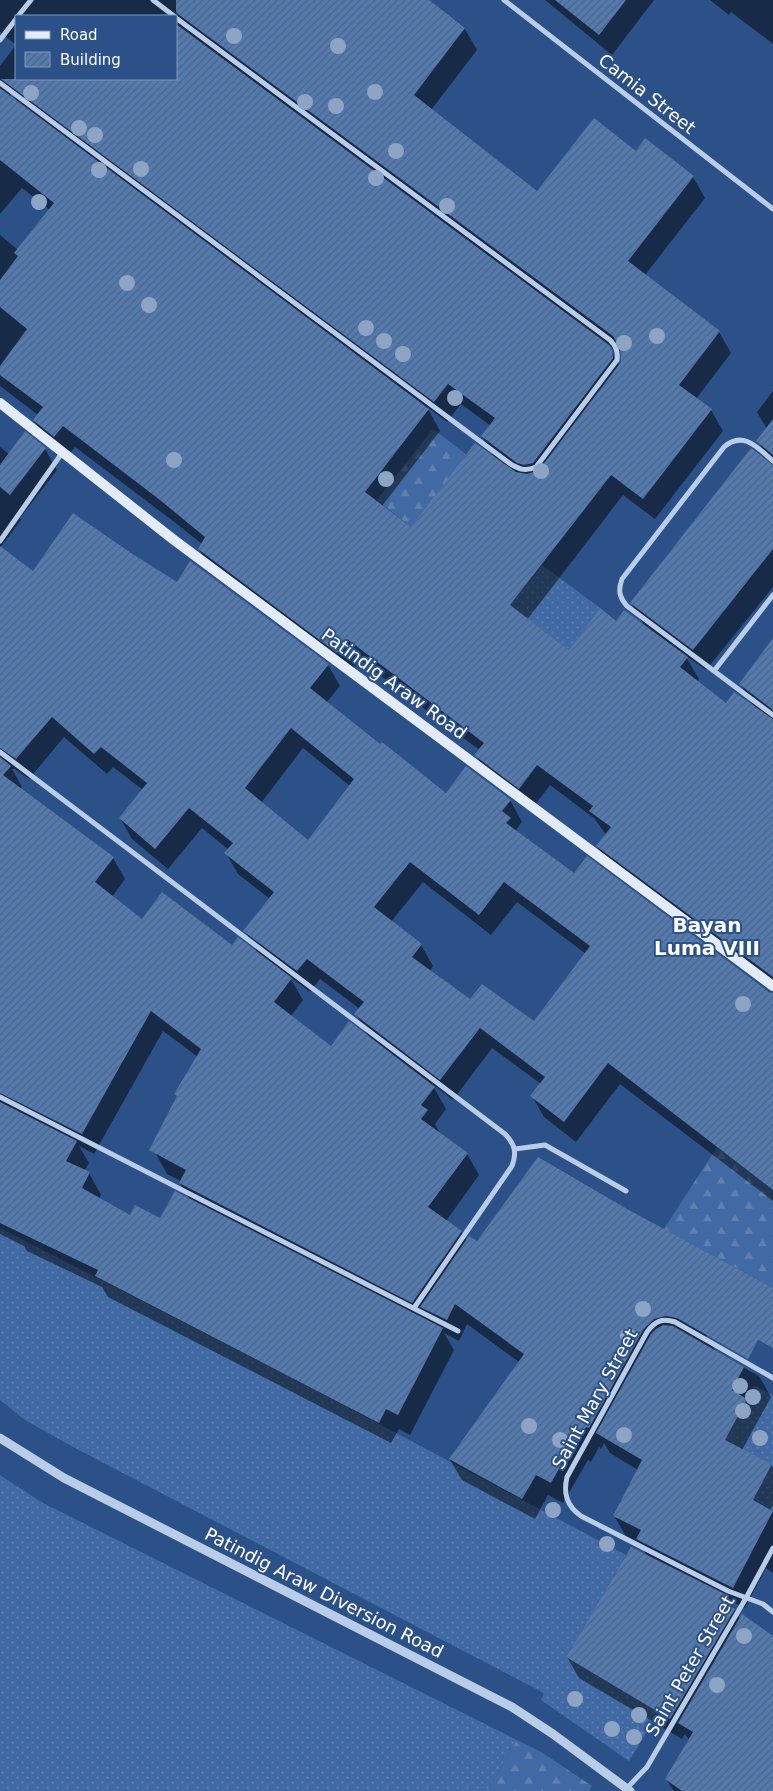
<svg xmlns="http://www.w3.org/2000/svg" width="773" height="1791" viewBox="0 0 773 1791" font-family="'DejaVu Sans',sans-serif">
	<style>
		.grass { fill: url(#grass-dots) }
		.forest { fill: url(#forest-firs) }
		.shadow { fill: #0007; fill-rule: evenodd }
		.building { fill: url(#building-hatch); fill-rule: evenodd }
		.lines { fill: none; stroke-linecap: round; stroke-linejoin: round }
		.minor { stroke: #b9cde8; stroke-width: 5 }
		.tertiary { stroke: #b9cde8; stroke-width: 9 }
		.secondary { stroke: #e2ebf7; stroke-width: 10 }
		.tree { fill: #8da4c4 }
		.labels { text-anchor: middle; stroke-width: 4; stroke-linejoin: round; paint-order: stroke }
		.street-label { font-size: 18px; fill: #fff; stroke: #2c5188 }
		.quarter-label { font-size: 20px; font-weight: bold; fill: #fff; stroke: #2c5188 }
	</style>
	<defs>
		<pattern id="grass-dots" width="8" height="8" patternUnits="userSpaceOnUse" patternTransform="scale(1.25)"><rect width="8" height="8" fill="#416aa4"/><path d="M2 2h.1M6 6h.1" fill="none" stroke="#5e80b2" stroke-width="1.8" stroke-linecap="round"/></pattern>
		<pattern id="forest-firs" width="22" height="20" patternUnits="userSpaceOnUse" patternTransform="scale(1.25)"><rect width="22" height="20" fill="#416aa4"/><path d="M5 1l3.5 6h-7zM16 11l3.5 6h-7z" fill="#5e80b2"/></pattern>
		<pattern id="building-hatch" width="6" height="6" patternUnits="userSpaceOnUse" patternTransform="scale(1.25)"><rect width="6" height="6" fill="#547aaf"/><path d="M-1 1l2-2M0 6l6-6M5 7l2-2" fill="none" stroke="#506582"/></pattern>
	</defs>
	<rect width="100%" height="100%" fill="#2c5188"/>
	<path class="grass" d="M542,565L600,608L569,650L510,605Z
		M0,1228L296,1380L626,1555L566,1657L659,1712L629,1761L541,1700L544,1693L75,1448L25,1420L0,1400Z
		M754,1385L773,1395V1510L753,1500L772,1464L725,1440Z
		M0,1475L41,1502L517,1740L487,1791H0Z"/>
	<path class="forest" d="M433,429L467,455L452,559L377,500Z
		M717,1147L773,1189L772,1199L773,1200V1288L664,1229Z
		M517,1740L543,1753L592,1786L589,1791H487Z"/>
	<path class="shadow" d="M0,0H427L465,29L477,50L431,110L537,192L636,152L693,177L705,198L645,275L719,332L731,353L696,399L711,410L723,431L655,519L623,495L527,620L569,652L616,622L645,627L631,603L773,468L758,441L767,429L757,412L773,391V587L706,670L685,655L699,679L697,682L726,705L755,708L741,685L773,640V988L610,867L597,846L606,835L595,819L550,785L532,809L488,776L476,755L480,750L459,735L360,660L349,673L211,570L199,549L202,544L173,521L75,447L67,457L47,441L34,420L38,415L0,386V235L18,250L50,210L22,188L0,214V66L16,45L0,32ZM16,16H176V79H16ZM10,89L18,103L16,105L8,91ZM606,343L622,355V363L620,366ZM461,404L491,426L482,436L495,459L411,529L382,506L440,431L427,407L447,422Z
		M545,0H654L612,55Z
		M710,0H773V44L731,12L729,15Z
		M0,447L9,454L45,449L57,470L20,518L21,520L0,548L34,573L178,584L328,665L340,686L327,702L381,746L446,795L510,800L522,822L516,830L518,833L574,874L773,994V1201L620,1084L576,1142L544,1117L532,1096L541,1084L492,1048L453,1100L432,1084L446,1109L435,1124L439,1132L438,1133L467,1154L479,1175L446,1221L461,1231L467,1241L477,1243L626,1211L773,1289V1348L717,1318L706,1336L717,1353L759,1376L771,1397L742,1450L771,1465L773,1468V1505L770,1510L773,1512V1573L766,1568L745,1608L730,1601L740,1619L773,1638V1791H674L666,1779L689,1740L685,1734L682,1739L579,1678L567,1657L647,1556L640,1543L626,1536L614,1516L638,1470L610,1453L604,1443L601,1449L599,1447L591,1462L588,1460L563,1503L548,1495L535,1519L462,1480L450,1460L519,1362L467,1324L459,1341L444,1333L454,1350L410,1435L399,1429L391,1443L108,1297L102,1287L27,1251L24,1246L0,1234ZM64,737L107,774L113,767L143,790L120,818L132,839L168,869L202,828L229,850L226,853L238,874L270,899L245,931L259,955L143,921L112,897L125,879L113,858L20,789L22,787L12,769H15L29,779ZM303,748L350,786L308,841L261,803ZM423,882L491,935L517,902L586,954L534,1023L470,1001L430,971L433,966L421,945L391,922ZM289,976L310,992L320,979L360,1009L356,1014L370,1039L331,1048L290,1017L303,1000ZM163,1031L198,1057L176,1094L178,1098L155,1152L167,1174L181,1181L180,1183L190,1200L161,1220L131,1216L99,1199L101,1195L89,1173L84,1171L89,1163L79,1146L94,1154Z"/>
	<path class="building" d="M176,0H429L465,28L414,95L537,191L594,118L636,151L645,138L694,176L628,261L720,331L679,385L712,409L643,499L611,475L510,605L569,650L600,608L616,621L624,610L688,657L680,667L726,703L734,692L773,719V977L596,846L611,827L589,811L593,806L537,765L519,789L474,755L484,743L446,714L347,639L337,653L198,549L205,537L160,500L63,426L54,437L33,420L43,407L0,375V366L27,329L0,307V280L18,256L14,253L54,203L0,160V88L429,409L365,492L411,527L475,443L516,472L527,474L539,470L621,362L620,348L613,336L178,14L176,12Z
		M555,0H626L599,35Z
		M176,24L609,345L612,350L613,358L533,463L524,465L517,463L481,436L495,418L448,384L434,402L1,79H176Z
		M773,419V455L756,441Z
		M25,431L46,448L10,495L0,487V465Z
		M751,448L773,465V549L693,650L630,603Z
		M73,513L131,553L177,582L190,561L329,664L310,688L380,744L382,742L446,793L466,766L511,800L502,811L511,818L506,823L574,873L587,856L769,992L773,993V1190L608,1063L564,1122L530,1096L545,1077L480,1028L440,1080L354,1014L364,1002L307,959L297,971L243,931L274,892L224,853L233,843L189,808L155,849L119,818L147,783L101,747L94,754L52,717L16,759L0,748V546L33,571ZM291,728L354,779L308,840L245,788ZM410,862L479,915L504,882L590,946L534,1021L482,984L470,999L412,957L422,944L374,907Z
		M773,638V710L739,684Z
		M0,757L11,766L3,775L114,857L95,882L142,919L162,892L232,945L238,937L292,978L274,1002L331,1046L349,1021L435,1087L421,1105L428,1110L421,1119L468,1153L428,1207L462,1231L412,1303L179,1183L186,1170L149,1150L177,1096L174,1094L201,1049L151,1011L82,1134L0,1093Z
		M0,1102L77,1141L66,1161L90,1172L82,1188L130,1215L135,1205L160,1218L175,1191L443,1328L398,1415L386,1409L379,1423L95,1276L98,1270L0,1223Z
		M538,1157L627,1209L773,1288V1348L758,1340L748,1359L677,1318L666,1316L654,1319L643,1330L589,1428L586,1427L579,1442L575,1440L551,1483L536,1475L522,1499L449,1459L524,1354L455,1304L447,1320L420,1307L469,1236L477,1241Z
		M663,1325L673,1326L744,1367L732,1390L747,1399L725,1440L772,1464L753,1500L773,1511L733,1588L636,1539L641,1530L613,1516L642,1460L596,1433L651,1334L656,1329Z
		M631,1547L729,1596L726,1602L735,1609L670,1719L566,1657Z
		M742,1614L773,1636V1791H682L665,1779L693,1732L678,1723Z"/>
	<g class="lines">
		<path class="minor" d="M153,0L174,16
			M504,0L773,209
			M18,16L31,0
			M0,40L16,19
			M0,83L512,465C521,470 526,471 536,467L617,360C618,351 616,346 610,340L176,18
			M773,461C758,448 743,430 724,447L622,579C618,590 619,597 627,606L773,715
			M0,541L62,453
			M714,671L773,595
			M0,752L505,1134C515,1144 517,1153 512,1166L414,1308
			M0,1097L458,1331
			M515,1149L545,1145L626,1191
			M773,1378L675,1322C662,1318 655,1321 647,1332L567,1477C563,1494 567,1506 581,1516L728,1591L763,1604L773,1612
			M626,1789L647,1767L746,1598L773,1548"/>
		<path class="tertiary" d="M0,1438L64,1478L512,1707L553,1734L630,1791"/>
		<path class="secondary" d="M0,403L174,540L773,986"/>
	</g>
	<g class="tree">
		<circle cx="234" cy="36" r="8"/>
		<circle cx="338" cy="46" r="8"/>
		<circle cx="375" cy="92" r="8"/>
		<circle cx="31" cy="93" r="8"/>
		<circle cx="305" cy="102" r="8"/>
		<circle cx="336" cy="106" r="8"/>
		<circle cx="79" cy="128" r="8"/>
		<circle cx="95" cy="135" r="8"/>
		<circle cx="396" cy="151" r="8"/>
		<circle cx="141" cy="169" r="8"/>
		<circle cx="99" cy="170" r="8"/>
		<circle cx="376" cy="178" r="8"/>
		<circle cx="39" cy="202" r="8"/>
		<circle cx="447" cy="206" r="8"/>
		<circle cx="127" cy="283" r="8"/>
		<circle cx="149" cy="305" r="8"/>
		<circle cx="366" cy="328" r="8"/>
		<circle cx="657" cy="336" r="8"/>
		<circle cx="384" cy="341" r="8"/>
		<circle cx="624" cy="343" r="8"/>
		<circle cx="403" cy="354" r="8"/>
		<circle cx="455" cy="398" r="8"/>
		<circle cx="174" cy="460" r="8"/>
		<circle cx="541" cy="471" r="8"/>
		<circle cx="386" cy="479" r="8"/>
		<circle cx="743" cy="1004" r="8"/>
		<circle cx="643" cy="1309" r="8"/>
		<circle cx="628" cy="1336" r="8"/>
		<circle cx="740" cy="1386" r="8"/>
		<circle cx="753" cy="1397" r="8"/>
		<circle cx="743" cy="1411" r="8"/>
		<circle cx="529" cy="1426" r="8"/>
		<circle cx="624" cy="1435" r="8"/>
		<circle cx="760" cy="1438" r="8"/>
		<circle cx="560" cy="1440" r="8"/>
		<circle cx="553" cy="1510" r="8"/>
		<circle cx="607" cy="1544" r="8"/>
		<circle cx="744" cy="1636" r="8"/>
		<circle cx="717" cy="1685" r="8"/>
		<circle cx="575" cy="1699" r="8"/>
		<circle cx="639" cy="1715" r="8"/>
		<circle cx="612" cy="1729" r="8"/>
		<circle cx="634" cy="1737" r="8"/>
	</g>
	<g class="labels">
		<g class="street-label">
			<text transform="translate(647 94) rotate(38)" y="6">Camia Street</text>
			<text transform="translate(394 684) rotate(36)" y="6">Patindig Araw Road</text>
			<text transform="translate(595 1399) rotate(-61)" y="6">Saint Mary Street</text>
			<text transform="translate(324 1593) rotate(27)" y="6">Patindig Araw Diversion Road</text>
			<text transform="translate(690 1666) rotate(-60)" y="6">Saint Peter Street</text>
		</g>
		<g class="quarter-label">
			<text x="707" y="932">Bayan<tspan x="707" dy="23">Luma VIII</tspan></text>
		</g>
	</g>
	<rect x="15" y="15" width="162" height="65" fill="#2c5188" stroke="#8097b8"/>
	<rect x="25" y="31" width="25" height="8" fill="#e2ebf7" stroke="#8097b8"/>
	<text x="60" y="40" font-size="15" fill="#ffffff">Road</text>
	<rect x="25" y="52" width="25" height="15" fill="url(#building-hatch)" stroke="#8097b8"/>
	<text x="60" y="65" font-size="15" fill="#ffffff">Building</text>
</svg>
